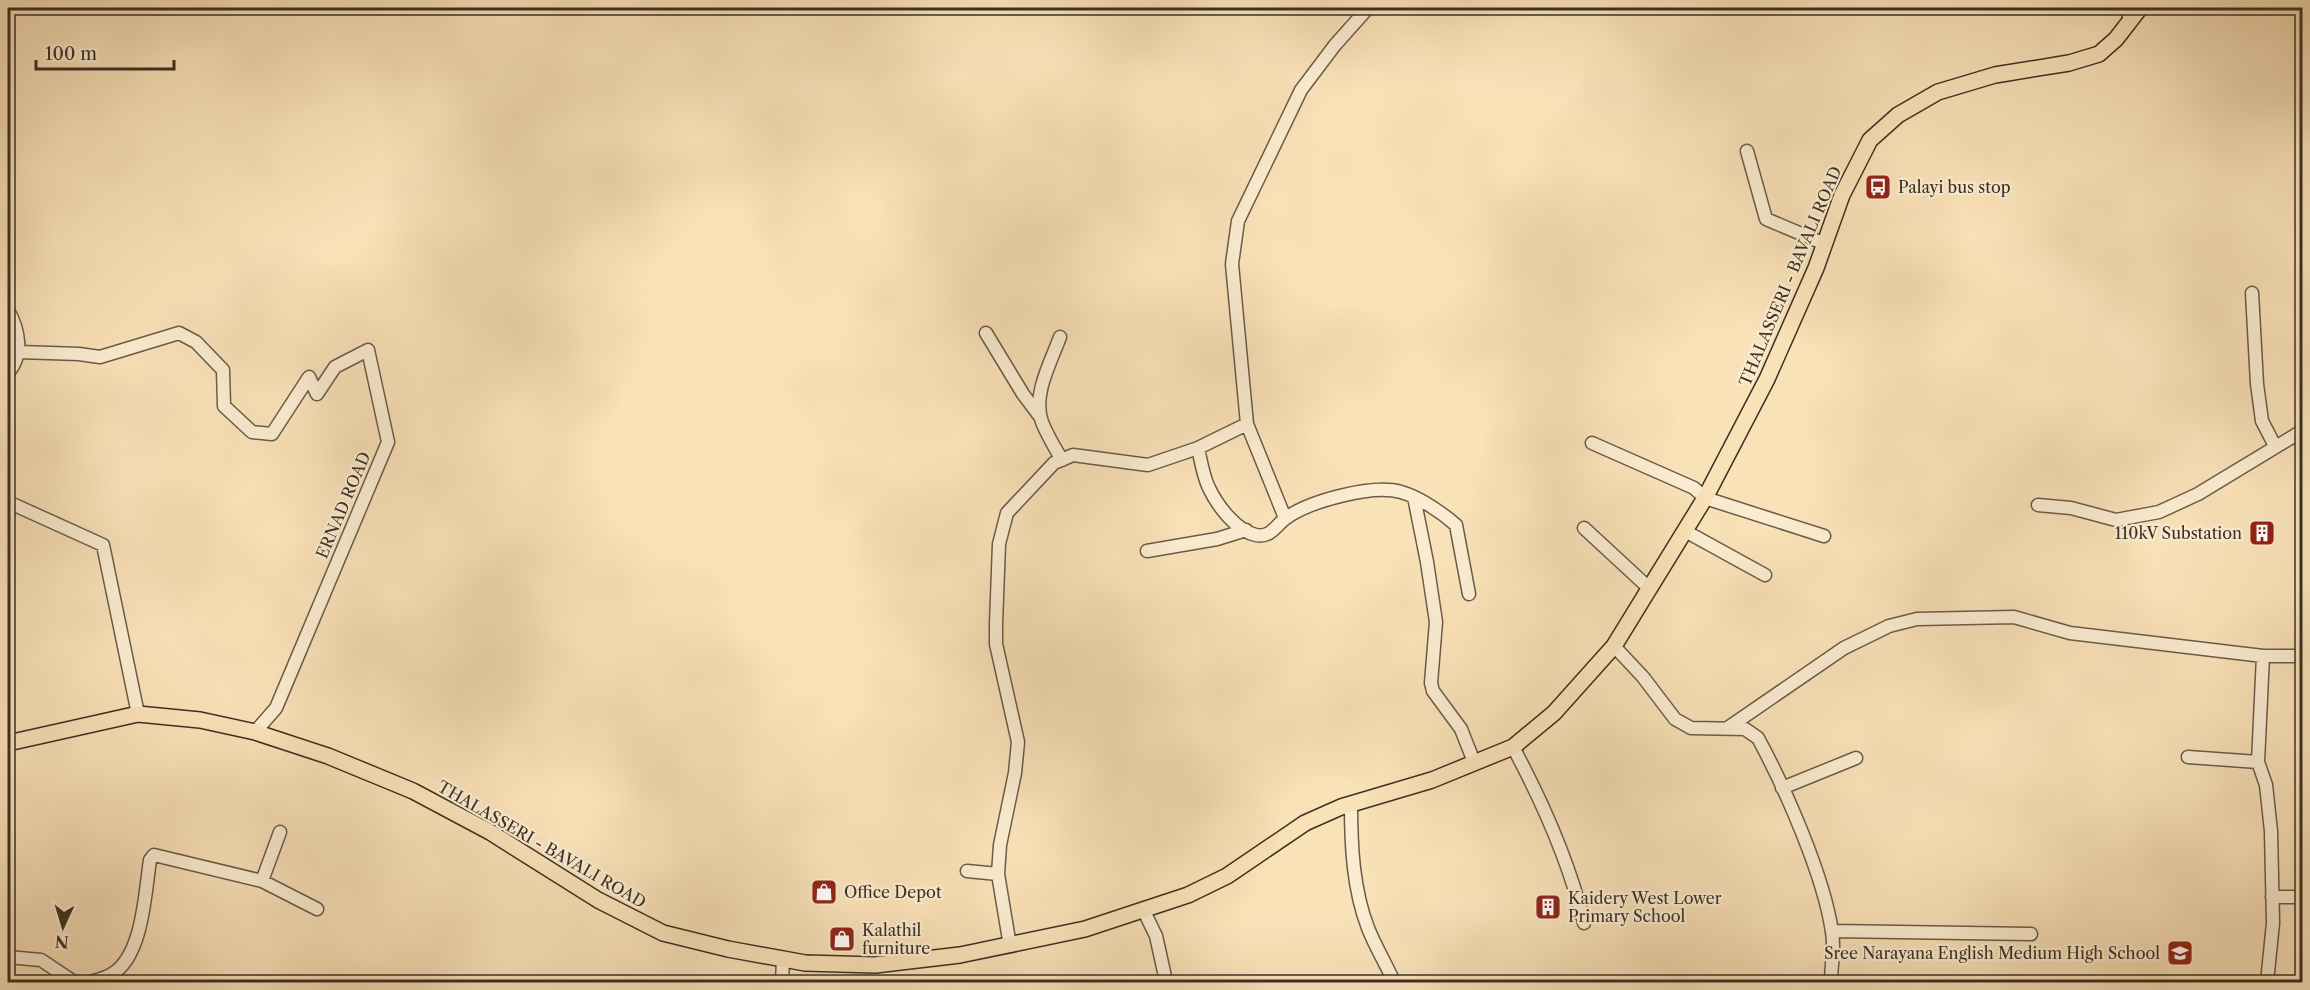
<svg xmlns="http://www.w3.org/2000/svg" width="2310" height="990" viewBox="0 0 2310 990" font-family="'Libre Caslon Text',serif">
	<style>
		.lines { fill: none; stroke-linecap: round; stroke-linejoin: round }
		.minor-casing { stroke: #6a5c48; stroke-width: 15 }
		.major-casing { stroke: #3b3023; stroke-width: 18 }
		.minor { stroke: #fbecd1; stroke-width: 12 }
		.major { stroke: #f9e1b8; stroke-width: 15 }
		.labels { text-anchor: middle; stroke-width: 4.5; stroke-linejoin: round; paint-order: stroke }
		.poi-label { font-size: 16px; fill: #3b3023; stroke: #fbecd1; text-anchor: start }
		.street-label { font-size: 16px; fill: #3b3023; stroke: #fbecd1 }
	</style>
	<rect width="100%" height="100%" fill="#f9e1b8"/>
	<filter id="stains"><feTurbulence type="fractalNoise" baseFrequency=".00333" numOctaves="4"/><feColorMatrix values="0 0 0 0 .2 0 0 0 0 .09 0 0 0 0 .02 0 0 0 .5 -.17"/></filter>
	<radialGradient id="worn" r=".72"><stop offset=".6" stop-color="#630" stop-opacity="0"/><stop offset="1" stop-color="#630" stop-opacity=".3"/></radialGradient>
	<g class="lines">
		<defs>
			<path id="minor" d="M2125,8L2131,19
				M1747,151L1766,219L1825,244
				M2252,293L2257,384L2262,421L2275,446
				M8,310C19,330 24,355 8,373
				M986,333L1023,394L1041,418
				M1060,337C1051,362 1032,395 1042,422C1047,435 1055,448 1062,460
				M19,352L79,354L100,357L179,333L196,342L223,370L224,406L252,432L272,434L309,377L317,394L335,367L368,350L388,442L276,708L255,732
				M1592,443L1694,488L1705,498L1824,536
				M1198,448L1247,424
				M1414,497L1427,562L1436,622L1431,683L1433,691L1461,729L1474,762
				M8,502L103,545L138,714
				M2038,505L2071,508L2116,520L2159,512L2198,494L2302,431
				M1285,518L1247,424L1232,264L1238,221L1301,90L1335,45L1368,8
				M1584,528L1650,589
				M1685,531L1765,575
				M1147,551L1217,539L1246,530
				M1614,646L1643,677L1675,719L1691,728L1745,729L1758,738C1785,788 1824,876 1832,932C1835,949 1831,965 1831,982
				M1729,727L1844,648L1889,626L1917,619L2014,617L2070,633L2263,656
				M1513,747C1543,803 1569,861 1584,923
				M2188,757L2258,762
				M1782,788L1856,758
				M1351,804C1351,846 1353,889 1368,928C1375,946 1386,964 1394,982
				M967,871L998,874
				M262,881L280,832
				M2272,897H2302
				M1143,909L1156,936L1166,981
				M1832,931L2031,934
				M1010,946L998,874L1000,845L1015,773L1018,742L996,644V624L999,544L1007,513L1054,463L1073,455L1148,465L1198,448C1201,461 1203,476 1209,488C1217,505 1236,531 1256,535C1271,538 1276,525 1286,518C1310,501 1372,484 1401,492C1419,497 1441,512 1456,525L1469,594
				M8,957L41,960L74,982
				M90,982C97,980 106,978 112,974C143,956 145,892 150,860L154,855L262,881L317,909
				M782,982L783,959
				M2267,982L2273,923L2271,831L2266,785L2258,762L2263,656H2302"/>
			<path id="major" d="M8,743L138,714L200,720L255,732L328,756L413,791L490,832L598,900L663,933L728,949L805,963L875,965L960,955L1085,929L1188,895L1227,876L1305,823L1341,807L1432,780L1513,747L1554,713L1614,646L1705,498L1767,379L1816,268L1842,195L1870,140L1898,115L1938,92L1995,75L2069,63L2099,54L2116,39L2140,8"/>
		</defs>
		<use href="#minor" class="minor-casing"/>
		<use href="#major" class="major-casing"/>
		<use href="#minor" class="minor"/>
		<use href="#major" class="major"/>
	</g>
	<defs>
		<symbol id="bus-square" viewBox="-11 -11 22 22"><rect x="-9" y="-9" width="18" height="18" rx="4" fill="#8f2418" stroke="#fbecd1"/><path d="M-5-6H5V4H4V6H2V4H-2V6H-4V4H-5ZM-3.5-4V0h7V-4ZM-3.5 1.2v1.5H-2V1.2ZM2 1.2v1.5H3.5V1.2Z" fill="#fff"/></symbol>
		<symbol id="building-square" viewBox="-11 -11 22 22"><rect x="-9" y="-9" width="18" height="18" rx="4" fill="#8f2418" stroke="#fbecd1"/><path d="M-4-6H4V6H1V3H-1V6H-4ZM-2.5-4.3h1.7v1.8h-1.7ZM.8-4.3h1.7v1.8H.8ZM-2.5-1h1.7V.8h-1.7ZM.8-1h1.7V.8H.8Z" fill="#fff"/></symbol>
		<symbol id="shop-square" viewBox="-11 -11 22 22"><rect x="-9" y="-9" width="18" height="18" rx="4" fill="#8f2418" stroke="#fbecd1"/><path d="M-5-2.5h2.3a2.7 3.5 0 0 1 5.4 0H5L5.5 6h-11ZM-1.5-2.5h3a1.5 2.3 0 0 0-3 0Z" fill="#fff"/></symbol>
		<symbol id="school-square" viewBox="-11 -11 22 22"><rect x="-9" y="-9" width="18" height="18" rx="4" fill="#8f2418" stroke="#fbecd1"/><path d="M0-5L7-2L0 1L-7-2ZM-4 1L0 2.5L4 1V4Q0 6-4 4Z" fill="#fff"/></symbol>
	</defs>
	<g fill-rule="evenodd">
		<use href="#bus-square" x="1863" y="172" width="30" height="30"/>
		<use href="#building-square" x="2247" y="518" width="30" height="30"/>
		<use href="#shop-square" x="809" y="877" width="30" height="30"/>
		<use href="#building-square" x="1533" y="892" width="30" height="30"/>
		<use href="#shop-square" x="827" y="924" width="30" height="30"/>
		<use href="#school-square" x="2165" y="938" width="30" height="30"/>
	</g>
	<g class="labels">
		<g class="poi-label">
			<text x="1898" y="193">Palayi bus stop</text>
			<text x="2242" y="539" text-anchor="end">110kV Substation</text>
			<text x="844" y="898">Office Depot</text>
			<text x="1568" y="904">Kaidery West Lower<tspan x="1568" dy="18">Primary School</tspan></text>
			<text x="862" y="936">Kalathil<tspan x="862" dy="18">furniture</tspan></text>
			<text x="2160" y="959" text-anchor="end">Sree Narayana English Medium High School</text>
		</g>
		<g class="street-label">
			<text transform="translate(1790 276) rotate(-67)" y="6">THALASSERI - BAVALI ROAD</text>
			<text transform="translate(343 505) rotate(-67)" y="6">ERNAD ROAD</text>
			<text transform="translate(542 844) rotate(30)" y="6">THALASSERI - BAVALI ROAD</text>
		</g>
	</g>
	<rect width="2310" height="990" fill="none" stroke="#f9e1b8" stroke-width="30"/>
	<rect x="9" y="9" width="2292" height="972" fill="none" stroke="#3b3023" stroke-width="3"/>
	<rect x="15" y="15" width="2280" height="960" fill="none" stroke="#3b3023" stroke-width="1.5"/>
	<g transform="translate(63 927) rotate(184)" stroke="#fbecd1" stroke-width="4.5" paint-order="stroke">
	<path d="M0-4.5L10 22L0 15L-10 22Z" fill="#3b3023"/>
	<text y="-9" font-size="16" font-weight="bold" text-anchor="middle" fill="#3b3023">N</text>
	</g>
	<path d="M36 60v9h138v-9" fill="none" stroke="#3b3023" stroke-width="3"/>
	<text x="45" y="60" font-size="18" fill="#3b3023" stroke="#fbecd1" stroke-width="4.5" paint-order="stroke">100 m</text>
	<rect width="100%" height="100%" filter="url(#stains)"/>
	<rect width="100%" height="100%" fill="url(#worn)"/>
</svg>
